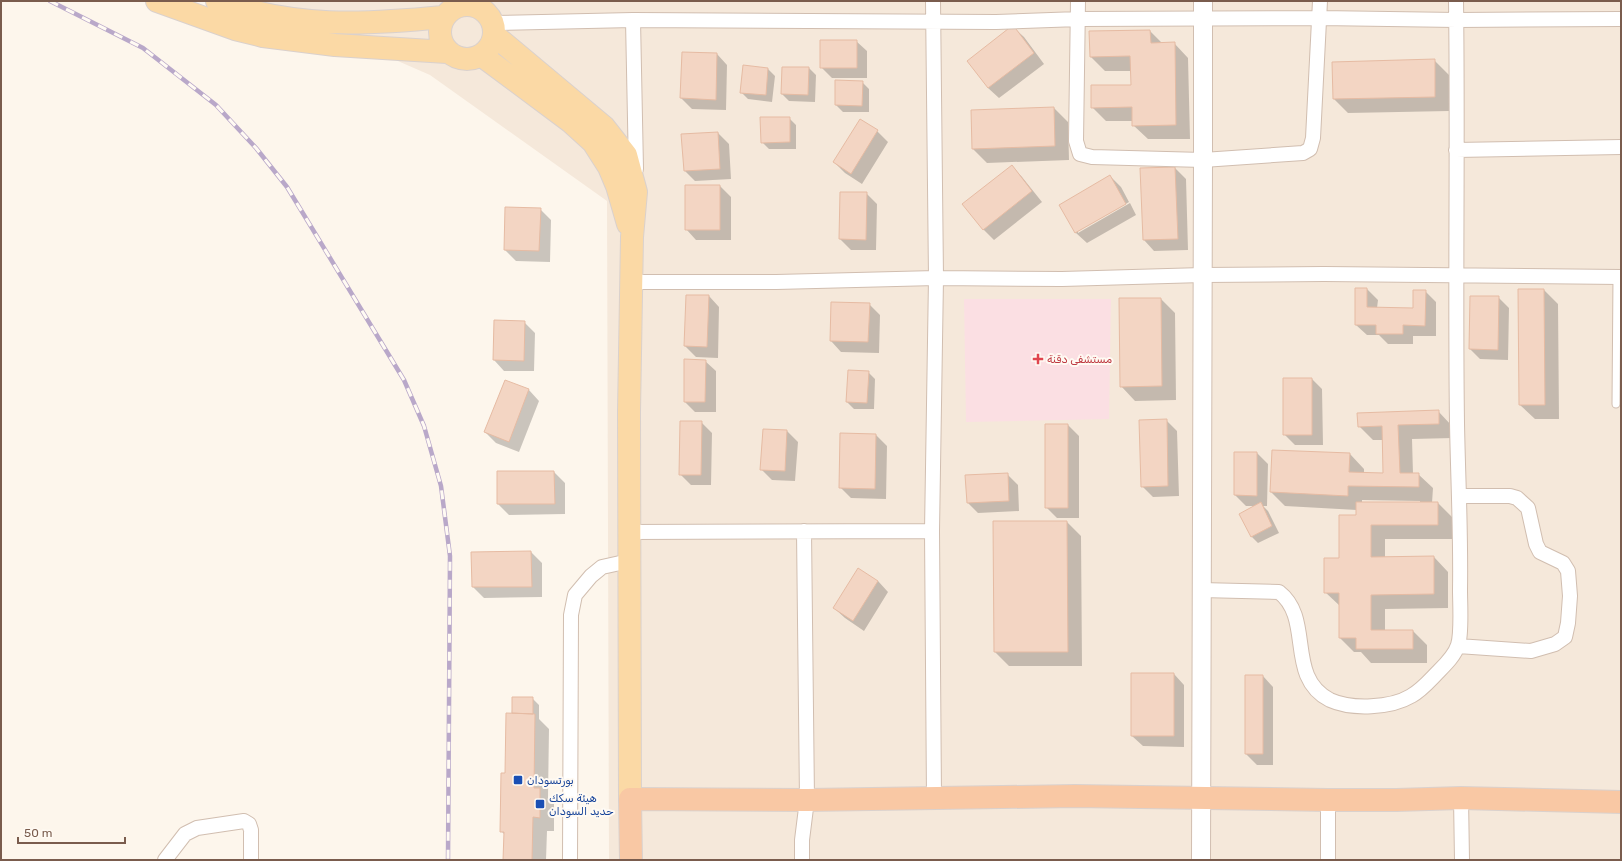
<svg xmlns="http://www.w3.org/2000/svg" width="1622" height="861" viewBox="0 0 1622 861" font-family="Rubik,'Noto Sans Arabic',sans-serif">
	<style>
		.residential { fill: #f5e8da }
		.medical { fill: #fbdfe3 }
		.shadow { fill: #0003; fill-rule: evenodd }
		.building { fill: #f3d5c3; stroke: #e6bba3 }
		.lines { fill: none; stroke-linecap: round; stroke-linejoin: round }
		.service-casing { stroke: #d1beb0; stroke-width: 9 }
		.minor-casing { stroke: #d1beb0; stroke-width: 16 }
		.tertiary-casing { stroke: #d1beb0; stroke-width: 20 }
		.primary-casing { stroke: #dad1cd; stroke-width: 24 }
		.trunk-casing { stroke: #dad1cd; stroke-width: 24 }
		.service { stroke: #fff; stroke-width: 7 }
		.minor { stroke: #fff; stroke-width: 14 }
		.tertiary { stroke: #fff; stroke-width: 18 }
		.primary { stroke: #fbd9a5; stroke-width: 22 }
		.trunk { stroke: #f9c8a4; stroke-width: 22 }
		.rail-casing { stroke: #b9a8c9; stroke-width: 4.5 }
		.rail { stroke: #fffaf3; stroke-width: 3; stroke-dasharray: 9; stroke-linecap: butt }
		.health-dot { fill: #e0444e; stroke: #fffaf3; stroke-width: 1.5 }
		.transit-dot { fill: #1a4fb4; stroke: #fffaf3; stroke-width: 1.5 }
		.labels { text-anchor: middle; stroke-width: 4; stroke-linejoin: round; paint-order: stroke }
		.health-label { font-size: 11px; fill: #be3a42; stroke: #fffaf3; text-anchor: start }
		.transit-label { font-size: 11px; fill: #164399; stroke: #fffaf3; text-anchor: start }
	</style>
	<rect width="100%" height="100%" fill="#fdf6ec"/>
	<path class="residential" d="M260,1H1621V860H609L607,201L430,75Z"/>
	<path class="medical" d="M964,299H1111L1109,419L966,422Z"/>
	<path class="shadow" d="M1013,27L1024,37L1044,64L999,98L988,88Z
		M1150,31L1163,44L1174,43L1188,58L1190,139H1148L1133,125V121H1106L1092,107L1132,86V71H1105L1091,57Z
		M856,41L867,51V78H832L821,67Z
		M683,53L717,54L727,65L726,110L692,109L681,98Z
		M1434,60L1449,75V111L1348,113L1334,99Z
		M744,66L768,69L775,76L772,102L748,99L741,92Z
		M809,68L816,75L815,102L789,101L782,94Z
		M862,82L869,89V112H843L836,105Z
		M1054,108L1068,122L1069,160L987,163L973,149L972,111Z
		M789,118L796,125V149H769L762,142Z
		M877,131L888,142L862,184L845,173L834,162Z
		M718,133L729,144L731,179L695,181L685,171Z
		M1012,166L1022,177L1042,202L994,240L983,229Z
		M1175,168L1186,179L1188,250L1154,251L1144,240L1141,169Z
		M1110,176L1121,187L1129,202L1078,231V233L1130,203L1136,215L1087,243L1076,233L1060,205Z
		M686,186H720L731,197V240H696L686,229Z
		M866,193L877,204L876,250H851L840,239Z
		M540,209L551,220L550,262L516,261L505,250Z
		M1367,289L1378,300L1377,308L1414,309L1425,291L1436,302V336H1413V344H1388L1379,335H1367L1356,325Z
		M1544,290L1558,304L1559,419H1535L1520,405Z
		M687,296H709L719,307L718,358L696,357L685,346Z
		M1498,297L1509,308L1508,360L1480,359L1470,349Z
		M1161,299L1175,313L1176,400L1135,401L1121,386Z
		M869,304L880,315L879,353L841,352L831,341Z
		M495,321L524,322L535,333L534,371H504L494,360Z
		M705,361L716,371V412H695L685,402Z
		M868,372L875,379L874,409H854L847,402Z
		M1312,379L1322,389L1323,445H1295L1284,434Z
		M505,381L529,390L539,401L519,452L496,443L485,432Z
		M1438,411L1452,426L1453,438L1412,439L1413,474H1418L1433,488L1432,503H1438L1452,517V539H1385V558L1434,557L1448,572V608L1385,609V631H1413L1427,645V663H1371L1361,652H1354L1340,638V606L1325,592L1357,516V510L1285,506L1271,492L1273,451L1350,454L1364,469V473L1385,474L1383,440H1373L1359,426ZM1362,500L1420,501V503H1362Z
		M1166,420L1177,431L1179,496L1153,497L1142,486Z
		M701,422L712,433L711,485H691L680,474Z
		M1046,425H1068L1079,436V518H1057L1046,507Z
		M787,431L798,442L795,481L772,480L761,469Z
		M841,434L876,435L887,446L886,499L851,498L840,487Z
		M1235,453H1257L1268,464L1267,506H1263L1268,511L1279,533L1258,543L1251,536L1257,506H1246L1235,495Z
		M498,472H554L565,483V514L509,515L498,504Z
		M1007,474L1018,485L1019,511L978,513L968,503Z
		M994,522H1067L1081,536L1082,666H1009L995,652Z
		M531,552L542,563V597L484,598L473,587Z
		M878,581L888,592L864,631L845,618L834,608Z
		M1174,674L1184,685V747L1143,746L1132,736Z
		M1246,676H1263L1273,687V765H1257L1246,754Z
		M513,698H532L539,705V719L549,729L548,798L554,804V831H547L546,860H504L505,835L501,831Z"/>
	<path class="building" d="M1013,25L1034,53L988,88L967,61Z
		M1150,30L1151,43L1175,42L1176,125L1132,126V107L1091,108V85H1131L1130,56L1090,57L1089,31Z
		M820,40H857V68H820Z
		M682,52L717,53L716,100L680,98Z
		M1435,59V97L1333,99L1332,62Z
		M743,65L768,68L766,95L740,93Z
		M782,67H809L808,95L781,94Z
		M835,80L863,81L862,106L835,105Z
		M1054,107L1055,146L972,149L971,110Z
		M760,117H790V142L761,143Z
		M860,119L878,130L851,174L833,162Z
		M718,132L720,169L684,171L681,134Z
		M1012,165L1032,191L983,230L962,204Z
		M1175,167L1178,239L1143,240L1140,168Z
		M1110,175L1126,204L1075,233L1059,205Z
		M685,185H720V230H685Z
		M840,192H867L866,240L839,239Z
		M505,207L541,208L539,251L504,250Z
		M1355,288H1367V307L1413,308V290H1426L1425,326L1403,325V334H1376V325H1355Z
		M1518,289H1544L1545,405H1519Z
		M686,295H709L707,347L684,346Z
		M1470,296H1499L1498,350L1469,349Z
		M1119,298H1161L1162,386L1120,387Z
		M831,302L870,303L868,342L830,341Z
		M494,320L525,321L524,361L493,360Z
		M684,359L706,360L705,402H684Z
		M848,370L869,371L867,403L846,402Z
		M1283,378H1312V435H1283Z
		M505,380L529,389L509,442L484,432Z
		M1439,410V424L1398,425L1400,473H1419V487L1348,486V496L1270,492L1272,450L1350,453L1349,472L1383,473L1382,426L1358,427L1357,413Z
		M1167,419L1168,486L1141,487L1139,420Z
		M680,421H702L701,475H679Z
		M1045,424H1068V508H1045Z
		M763,429L787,430L785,471L760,470Z
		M840,433L876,434L875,489L839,488Z
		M1234,452H1257V496L1234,495Z
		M497,471H554L555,504H497Z
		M1008,473L1009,501L967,503L965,475Z
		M1261,502L1272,526L1251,537L1239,514Z
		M1356,502H1438V525H1371V557L1434,556V594L1371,595V630H1413V649H1356V638H1339V593H1324V558H1339V515H1356Z
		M993,521H1067L1068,652H994Z
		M531,551L532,587H472L471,552Z
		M858,568L878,581L853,621L833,608Z
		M1131,673H1174V736H1131Z
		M1245,675H1263V754H1245Z
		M512,697H533V714L512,713Z
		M506,713L535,714L534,788H540V818L533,817L532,860H503L504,832H500L501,773H505Z"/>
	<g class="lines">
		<defs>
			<path id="service" d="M1616,404L1617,277"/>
			<path id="minor" d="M933,1L936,278L932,531L934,798
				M1078,1L1076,141L1080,154L1092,157L1203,160L1303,153L1310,149L1313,138L1320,1
				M633,20L636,169
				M493,23L633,20L996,22L1079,19L1320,18L1457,20L1621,19
				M1456,150L1621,147
				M630,282H776L936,278L1062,279L1203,275L1324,274L1621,277
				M629,532L932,531
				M1201,590L1279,592C1314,619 1285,677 1330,700C1352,710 1391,708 1411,696C1422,690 1430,680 1439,671C1446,664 1455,655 1458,645C1462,633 1460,604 1460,590C1461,534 1458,479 1457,423C1455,282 1458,142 1456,1
				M1458,646L1531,651L1555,644L1565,637L1568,623L1570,596L1568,571L1563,563L1540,552L1536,544L1528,508L1517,498L1510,496H1459
				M1461,798L1462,860
				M1328,800V860
				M165,860L185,834L197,828L244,821L249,824L251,830V860
				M570,860L571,615L575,595L591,576L602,567L629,561
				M802,860V840L807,800L804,531"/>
			<path id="tertiary" d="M1201,860L1203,160V1"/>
			<path id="primary" d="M157,1L235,29L263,36L335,45L447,52
				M217,1C295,28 362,25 443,17
				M440 32a27 27 0 1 1 54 0a27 27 0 1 1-54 0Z
				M494,35L604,127L626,155L636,192L632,237L629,412L630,799
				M481,55L571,122L593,142L609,167L617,186L628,224"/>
			<path id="trunk" d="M631,860L630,799L807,800L1075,796L1328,800H1396L1461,798L1621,802"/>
		</defs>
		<use href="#service" class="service-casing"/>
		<use href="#minor" class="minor-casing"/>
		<use href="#tertiary" class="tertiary-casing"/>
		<use href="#primary" class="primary-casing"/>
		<use href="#trunk" class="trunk-casing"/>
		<use href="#service" class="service"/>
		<use href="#minor" class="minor"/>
		<use href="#tertiary" class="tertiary"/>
		<use href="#primary" class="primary"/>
		<use href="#trunk" class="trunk"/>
		<defs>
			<path id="rail" d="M50,1L143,48L216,105L256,148L287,187L404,380L424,426L441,486L450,556L448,860"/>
		</defs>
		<use href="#rail" class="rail-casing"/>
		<use href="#rail" class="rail"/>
	</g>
	<path class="health-dot" d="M1036 353h4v4h4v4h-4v4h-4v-4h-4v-4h4z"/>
	<g class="transit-dot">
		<rect x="513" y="775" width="10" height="10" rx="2"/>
		<rect x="535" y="799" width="10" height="10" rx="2"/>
	</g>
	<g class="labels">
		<g class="health-label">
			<text x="1047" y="363">مستشفى دقنة</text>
		</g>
		<g class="transit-label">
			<text x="527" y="784">بورتسودان</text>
			<text x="549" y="802">هيئة سكك<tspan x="549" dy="13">حديد السودان</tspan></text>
		</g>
	</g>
	<rect width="1622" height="861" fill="none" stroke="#7a5c4d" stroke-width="4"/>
	<path d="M18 837v6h107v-6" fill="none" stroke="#7a5c4d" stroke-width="2"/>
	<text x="24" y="837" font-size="12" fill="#7a5c4d" stroke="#fffaf3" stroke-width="3" paint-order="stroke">50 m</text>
</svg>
